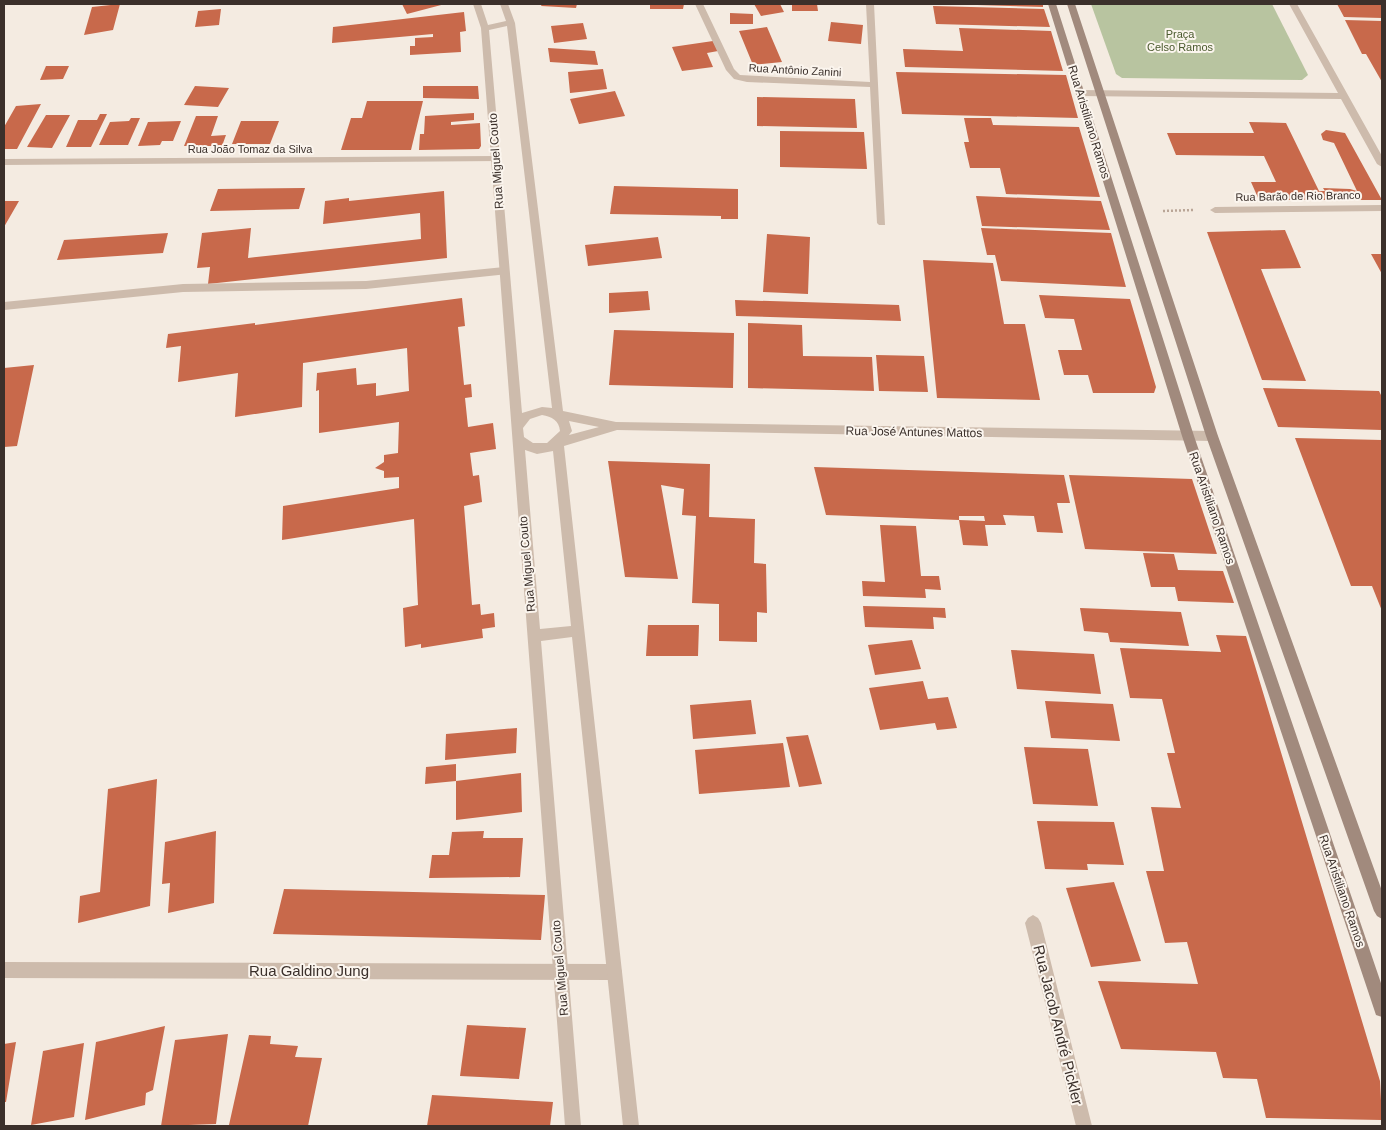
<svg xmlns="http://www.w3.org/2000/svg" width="1386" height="1130" viewBox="0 0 1386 1130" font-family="Arial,sans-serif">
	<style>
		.green { fill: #b8c4a0 }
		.building { fill: #c8694b }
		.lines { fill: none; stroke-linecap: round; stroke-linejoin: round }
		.path { stroke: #b9a596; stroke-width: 2.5; stroke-dasharray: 2 2; stroke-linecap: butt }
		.service { fill: #cdbbac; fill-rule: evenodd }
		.minor { fill: #cdbbac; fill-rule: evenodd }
		.tertiary { fill: #cdbbac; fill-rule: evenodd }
		.secondary { fill: #a18a7d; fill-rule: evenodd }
		.labels { text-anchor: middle; stroke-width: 4; stroke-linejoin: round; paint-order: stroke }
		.far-park-label { font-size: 11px; fill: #4a5a2e; stroke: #fbf5ee }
		.far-street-label { font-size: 11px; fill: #3b302b; stroke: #fbf5ee }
		.street-label { font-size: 12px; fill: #3b302b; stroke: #fbf5ee }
		.near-street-label { font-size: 15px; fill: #3b302b; stroke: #fbf5ee }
	</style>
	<rect width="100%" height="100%" fill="#f4ebe1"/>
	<path class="green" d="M1091,4H1272L1308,75L1302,80L1122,78L1116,74Z"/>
	<path class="building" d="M120,4L113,30L84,35L92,7Z
		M402,4H445L407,14Z
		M542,4H577L576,8L541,6Z
		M650,4H684L683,9H650Z
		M754,4H780L784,12L761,16Z
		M792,4H817L818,11H792Z
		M977,4H1043V7L977,5Z
		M1337,4H1382V18L1344,17Z
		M933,6L1044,9L1050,27L936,24Z
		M221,9L219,25L195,27L198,11Z
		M464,12L466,31L460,32L461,52L410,55V46H415V38L433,37V34L332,43L333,27Z
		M730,13L753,14V24H730Z
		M1345,20L1382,21V82L1366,54H1362Z
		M831,22L863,25L861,44L828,41Z
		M583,23L587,39L554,43L551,26Z
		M767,27L782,62L753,65L739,31Z
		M959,28L1051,31L1063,71L905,67L903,49L963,51Z
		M713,41L718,51L707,53L713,67L682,71L672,47Z
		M548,48L595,51L598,65L550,62Z
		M46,66H69L63,79L40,80Z
		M603,69L607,89L570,93L568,72Z
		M896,72L1066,75L1078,118L902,114Z
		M195,86L229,88L218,107L184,105Z
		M423,86H478L479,99L423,98Z
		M615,91L625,116L579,124L570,99Z
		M757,97L855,99L857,128L757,126Z
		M367,101H423L411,150H341L351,118H362Z
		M41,104L17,149H4V127L16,106Z
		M474,113V120L451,122V125L480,123L481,146L479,149L419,150L420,134H424L425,116Z
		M100,114H107L91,147H66L78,120H97Z
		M46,115H70L52,148L27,147Z
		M196,116H218L211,136L226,135L222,146H184Z
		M131,118H140L128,145H99L110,122L129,121Z
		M964,118H991L993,125L1079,127L1100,197L1006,194L1000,168H970L964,142H969Z
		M181,121L173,141H162L160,145L138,146L148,122Z
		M241,121H279L270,144H232Z
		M1249,122L1286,123L1319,191H1325L1323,188L1350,189L1357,191L1334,143L1323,140L1321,134L1326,130L1345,133L1382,200H1259L1251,182H1276L1264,156L1176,155L1167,133H1254Z
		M780,131L864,132L867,169L780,167Z
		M614,186L738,189V219H721V216L610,214Z
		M305,188L299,209L210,211L218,189Z
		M444,191L447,258L208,284L210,267L197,268L202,233L251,228L248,258L421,239L420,213L323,224L325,201L349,198V201Z
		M976,196L1101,201L1110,230L982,226Z
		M4,201H19L4,227Z
		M981,228L1111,233L1126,287L1001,281L995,255H987Z
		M1285,230L1301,268L1261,269L1306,381L1262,380L1207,232Z
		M168,233L163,253L57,260L64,240Z
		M767,234L810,237L808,294L763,292Z
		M658,237L662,258L588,266L585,245Z
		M1371,254H1382V274Z
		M923,260L993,263L1004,324H1025L1040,400L937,398Z
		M648,291L650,310L609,313V293Z
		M1039,295L1130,299L1156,387L1154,393H1093L1088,375H1064L1058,350H1082L1074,319L1045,318Z
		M462,298L465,326L458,327L464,385L471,384L472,397L465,398L468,427L493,423L496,449L470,453L473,476L479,475L482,502L464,506L472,605L480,604L481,615L494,613L495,627L482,629L483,638L421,648V644L405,647L403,608L418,605L414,519L282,540L283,506L399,488V477L384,478V471L375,468L384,462V455L398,453L399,422L319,433V390L316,391L317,373L356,368L357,385L376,383V396L409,391L407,348L303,363L302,407L235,417L238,373L178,382L181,346L166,348L168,334L255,323V325Z
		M735,300L899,305L901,321L736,316Z
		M748,323L802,325L803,356L872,357L874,391L748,388Z
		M614,330L734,333L733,388L609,385Z
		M876,355L924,356L928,392L879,391Z
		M34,365L17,446L4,447V368Z
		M1263,388L1379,391L1382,397V430L1278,427Z
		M1295,438L1382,440V611L1372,586H1351Z
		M608,461L710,464L709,517L755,519L754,563L766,564L767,613L757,612V642L719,641V604L692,603L696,516L682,515L684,489L661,485L678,579L625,577Z
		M814,467L1064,475L1070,503H1057L1063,533L1037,532L1034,516L1003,515L1006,525H985L988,546L963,545L959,520L985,521L984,516H959V520L826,515Z
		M1069,475L1192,479L1217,554L1085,549Z
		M880,525L916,526L921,576H939L941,590L925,589L926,598L863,596L862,581L885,582Z
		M1143,553L1174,554L1178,570L1223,571L1234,603L1178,601L1175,587H1151Z
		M863,606L945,608L946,618L933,617L934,629L865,627Z
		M1080,608L1181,612L1189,646L1110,642L1108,633L1084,631Z
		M648,625H699L698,656H646Z
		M1216,635L1246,636L1380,1081L1382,1120L1266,1118L1257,1079L1223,1078L1216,1052L1121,1049L1098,981L1198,984L1187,942L1165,943L1146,871H1164L1151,807L1181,808L1167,753H1175L1162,699L1130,698L1120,648L1221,652Z
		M912,640L921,669L875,675L868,645Z
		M1011,650L1094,654L1101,694L1017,689Z
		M923,681L928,699L948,697L957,728L937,730L935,723L880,730L869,688Z
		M751,700L756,734L693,739L690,705Z
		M1045,701L1113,704L1120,741L1051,738Z
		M517,728L516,753L445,760L446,734Z
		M808,735L822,784L799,787L786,737Z
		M783,743L790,787L699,794L695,750Z
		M1024,747L1088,749L1098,806L1033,804Z
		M456,764V781L425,784L426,767Z
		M521,773L522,812L456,820V781Z
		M157,779L150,906L78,923L80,896L100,892L108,789Z
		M1037,821L1114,822L1124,865L1087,864L1088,870L1045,869Z
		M216,831L214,903L168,913L170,883L162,884L165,842Z
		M484,831L483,838H523L520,877L429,878L432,855H449L452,832Z
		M1114,882L1141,961L1091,967L1066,888Z
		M284,889L545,895L541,940L273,934Z
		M467,1025L526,1028L519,1079L460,1076Z
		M165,1026L153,1090L146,1093L145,1105L85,1120L96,1042Z
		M228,1034L216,1124L161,1126L175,1040Z
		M249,1035L271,1036L270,1044L298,1046L295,1057L322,1058L308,1126L229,1125Z
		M16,1042L6,1102H4V1044Z
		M84,1043L74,1117L31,1125L43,1051Z
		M432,1095L553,1102L550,1126H427Z"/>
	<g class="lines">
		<path class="path" d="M1163,211L1194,210"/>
		<path class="service" d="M504,267L508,268V274L366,289L183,292L4,310V302L183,284L366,281Z"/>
		<path class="minor" d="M695,4H703L734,69L740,75L870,82L866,4H874L885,225H879L877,223L870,87L747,82L734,79L726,70Z
			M1289,4H1297L1382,156V167L1377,164L1341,99L1080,96L1076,93L1080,90L1338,93Z
			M496,156L501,159L499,161L4,165V159Z
			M1382,205V211L1215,213L1210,210L1215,207Z
			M1033,915L1038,918L1041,923L1092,1126H1076L1025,923L1028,918Z
			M4,962L614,964L620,966L622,972L620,978L614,980L4,978Z"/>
		<path class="tertiary" d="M473,4H481L488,25L506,21L500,4H508L515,23L563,411L616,422L1212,431L1218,436L1212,441L617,430L564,446L639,1126H623L572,637L541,641L581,1126H565L481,28ZM507,26L552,408L542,407L522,413L489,30ZM542,415C552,417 559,420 560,431L547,443H533L524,437L523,428L530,419ZM569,421L599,427L569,435L572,431ZM525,450L537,454L553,451L571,626L540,629Z"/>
		<path class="secondary" d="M1048,4H1056L1194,436L1382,986V1017L1376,1015L1374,1009L1182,436Z
			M1067,4H1075L1218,436L1382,891V919L1377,916L1374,911L1206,436Z"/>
	</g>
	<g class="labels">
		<g class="far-park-label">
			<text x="1180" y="38">Praça<tspan x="1180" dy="13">Celso Ramos</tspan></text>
		</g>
		<g class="far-street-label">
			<text transform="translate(795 70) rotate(3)" y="4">Rua Antônio Zanini</text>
			<text x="250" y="153">Rua João Tomaz da Silva</text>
			<text transform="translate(1298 196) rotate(-1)" y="4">Rua Barão de Rio Branco</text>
		</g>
		<g class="street-label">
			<text transform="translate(1089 122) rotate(73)" y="4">Rua Aristiliano Ramos</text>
			<text transform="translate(496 161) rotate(-94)" y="4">Rua Miguel Couto</text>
			<text transform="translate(914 432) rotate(1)" y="4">Rua José Antunes Mattos</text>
			<text transform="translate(1212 508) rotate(71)" y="4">Rua Aristiliano Ramos</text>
			<text transform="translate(527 564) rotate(-95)" y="4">Rua Miguel Couto</text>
			<text transform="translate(1342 891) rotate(71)" y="4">Rua Aristiliano Ramos</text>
			<text transform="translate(560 968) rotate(-95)" y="4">Rua Miguel Couto</text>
		</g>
		<g class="near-street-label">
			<text x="309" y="976">Rua Galdino Jung</text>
			<text transform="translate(1058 1025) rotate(76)" y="5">Rua Jacob André Pickler</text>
		</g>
	</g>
	<rect width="1386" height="1130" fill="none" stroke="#3b302b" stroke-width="10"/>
</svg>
